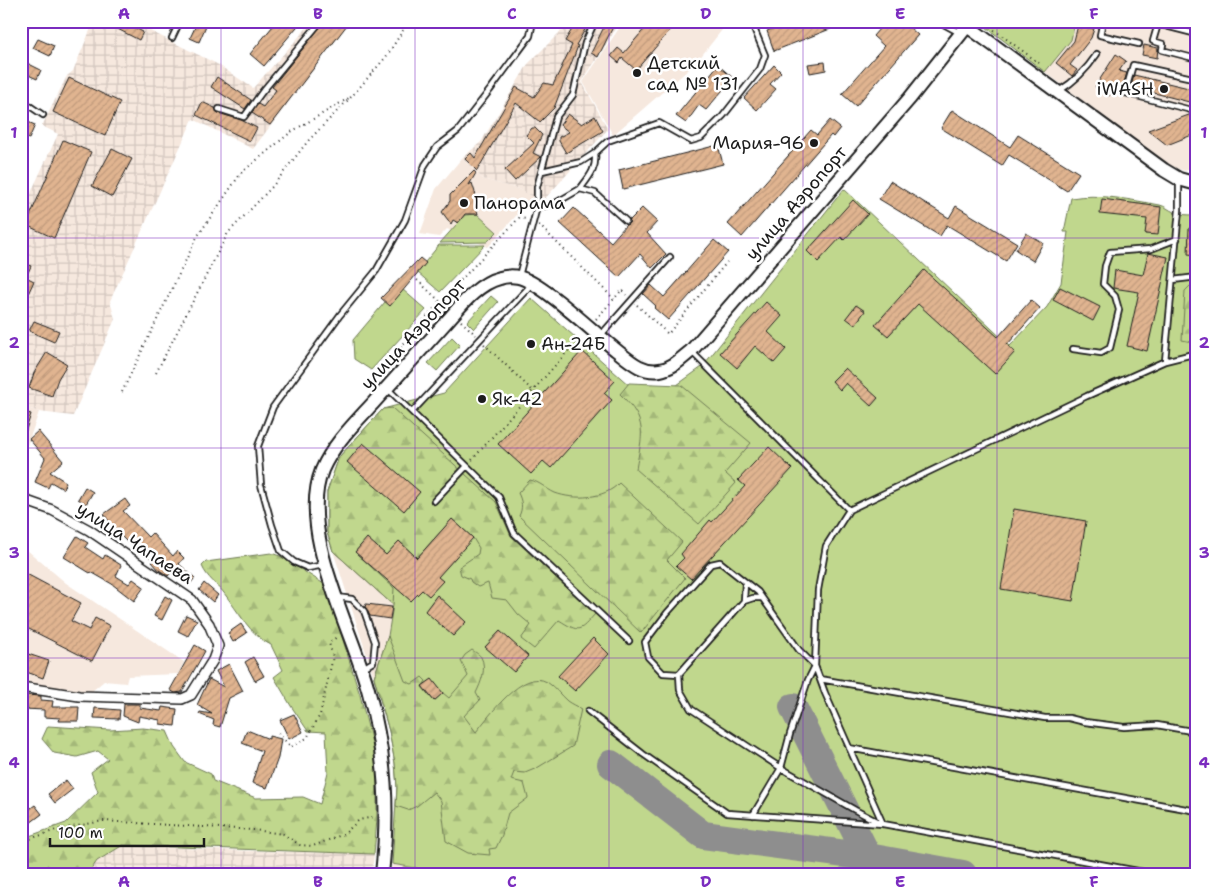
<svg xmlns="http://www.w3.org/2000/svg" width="1218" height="895" viewBox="0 0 1218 895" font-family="'Shantell Sans',sans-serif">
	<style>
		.built { fill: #f6e8de }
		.industrial { fill: url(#industrial-grid) }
		.grass { fill: #c0d78d; stroke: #6e7a54 }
		.forest { fill: url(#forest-firs); stroke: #6e7a54 }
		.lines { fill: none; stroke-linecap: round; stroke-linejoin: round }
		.taxiway { stroke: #8e8e8e; stroke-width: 28 }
		.building { fill: url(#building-hatch); stroke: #1c1c1c }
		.lane-casing { stroke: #1c1c1c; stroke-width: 8 }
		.street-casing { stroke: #1c1c1c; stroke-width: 12 }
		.secondary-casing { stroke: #1c1c1c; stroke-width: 16 }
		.path { stroke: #1c1c1c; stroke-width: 2; stroke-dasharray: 1 4; stroke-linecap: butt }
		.lane { stroke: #fff; stroke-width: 4.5 }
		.street { stroke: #fff; stroke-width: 9 }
		.secondary { stroke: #fff; stroke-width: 12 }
		.grid { fill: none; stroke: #7b2cbf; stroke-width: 1; stroke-opacity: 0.55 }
		.poi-dot { fill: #1c1c1c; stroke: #fff; stroke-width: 2 }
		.labels { text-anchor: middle; stroke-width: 5; stroke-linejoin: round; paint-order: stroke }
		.poi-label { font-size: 18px; fill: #1c1c1c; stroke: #fff; text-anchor: start }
		.street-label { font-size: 18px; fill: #1c1c1c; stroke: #fff }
		.neatline { fill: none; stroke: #7b2cbf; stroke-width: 2 }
		.grid-label { font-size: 16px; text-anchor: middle; font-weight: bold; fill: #7b2cbf }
	</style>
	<defs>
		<pattern id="industrial-grid" width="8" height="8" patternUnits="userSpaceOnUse" patternTransform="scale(1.25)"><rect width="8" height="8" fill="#f6e8de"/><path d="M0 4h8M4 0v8" fill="none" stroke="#d2c6be"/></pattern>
		<pattern id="forest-firs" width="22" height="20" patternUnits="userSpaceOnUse" patternTransform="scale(1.25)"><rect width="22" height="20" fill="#c0d78d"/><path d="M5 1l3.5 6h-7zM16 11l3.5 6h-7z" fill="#a4b879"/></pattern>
		<pattern id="building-hatch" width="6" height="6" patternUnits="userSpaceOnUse" patternTransform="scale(1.25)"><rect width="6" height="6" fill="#e0b490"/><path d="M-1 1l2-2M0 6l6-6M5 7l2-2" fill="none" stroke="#c09a7c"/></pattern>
	</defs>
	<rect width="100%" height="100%" fill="#fff"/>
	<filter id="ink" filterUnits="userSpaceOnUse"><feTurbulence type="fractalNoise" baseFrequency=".02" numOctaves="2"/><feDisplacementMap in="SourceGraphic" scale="10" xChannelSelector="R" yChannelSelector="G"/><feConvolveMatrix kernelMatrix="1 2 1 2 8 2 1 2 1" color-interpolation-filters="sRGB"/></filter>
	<g filter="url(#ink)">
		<path class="built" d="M624,21H729L695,64L613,135L583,82Z
			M1075,21H1197V167L1185,171L1169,166L1045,72L1071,40Z
			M462,158L483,179L518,189L533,197L488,247L447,229L439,237L420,234L436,189Z
			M21,406L39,412L21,462Z
			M21,545L66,583L184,662L178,674L128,676L126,683L104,681L80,701L21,692Z
			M333,551L393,605L388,636L374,677Z
			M392,864L416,868L440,874H391Z"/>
		<path class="industrial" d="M94,21H130L217,64L253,88L313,21H350L253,149L193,119L110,301L115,319L73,416L39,412L21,406V214L58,134L42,126L67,76L73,71Z
			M571,21H621L582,82L608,129L542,202L518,189L483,179L462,158L481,142L528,64Z
			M123,845L216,850L374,854L372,874H83L90,871L97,861Z"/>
		<path class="grass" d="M978,21H1075V22L1071,40L1045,72Z
			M844,189L1010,346L1047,307L1061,283L1068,232H1064L1071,198C1097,193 1133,200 1160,205C1165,206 1169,210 1174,212C1181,215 1189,215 1197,215V874H440L416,868L392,864L397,787L395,763L389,731L374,677L388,636L393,605L333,551L327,532V492L339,457L383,409L444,393L531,298L630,386L650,391L677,385L702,367Z
			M477,214L497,232L487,242L440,243L465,215Z
			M439,245H485L440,292L417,272Z
			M402,289L426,310L371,370L354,359L353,340L385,302Z
			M491,296L498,302L474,329L467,322Z
			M452,337L460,345L437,371L428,363Z"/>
		<path class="forest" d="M1197,285V343L1182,340L1185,291L1190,286Z
			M629,383L681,385L751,443L725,473L736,483L699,524L636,469C642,434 649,422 620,394Z
			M392,408L496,502L511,536L595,614C579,632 580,633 559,620L534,649L521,639L531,625L518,614L507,600L492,598L488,583L478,587L471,582L470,579L461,575L459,567L478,554L479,548L473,538L452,519L417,558L399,541L386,555L367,539L355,552L394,588L393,605L333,551L327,532V492L339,457L383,409Z
			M530,480C540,482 546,489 555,493C574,500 605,499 619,483L682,542L667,560L685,578L641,633L519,516C523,508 522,501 518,493Z
			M271,553L280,556L324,584L330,598L360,695L377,763V819L374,854L123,845L97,861L90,871L83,874H21V839L66,823L98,792L91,772L108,759L98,751L77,757L54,753L42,739L48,726L110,730L143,728L167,731L174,747L185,762L211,774L213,781L256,798L303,797L320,804L328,772L326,732L308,731L291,706L274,677L283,670L271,645C250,635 238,611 224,593C217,584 207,578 202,566L206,562Z
			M388,636L405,681L412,684L422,677L426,681L422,687L434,701L443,693L449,698L468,676L461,661L465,655L472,650C475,652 480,655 481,657C487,668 481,683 476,693L480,700C475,707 469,709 464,716L476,732C490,715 523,668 547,682C555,687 560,695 567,701C571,704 576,706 581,709L573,746L537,768L525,773L514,772L511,780L524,783L528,798L508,813L502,835L496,848L489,849L490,855L468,853L446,841L441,801L434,792L417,806L408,810L396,806L397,787L395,763L389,731L374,677Z"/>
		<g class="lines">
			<path class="taxiway" d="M793,707L874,869
				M611,764L703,835L868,857L963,874"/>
		</g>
		<path class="building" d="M102,21H121L143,32L139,40Z
			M198,21H208L199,42L190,38Z
			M277,21H302L264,66L250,54Z
			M325,21H341L347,25L270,125L252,113L258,104L263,107L276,90L272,87Z
			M577,21H590L576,45L578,46L554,108L540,122L516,103L477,171L465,159L471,153L475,158L516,87L534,97L544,83L553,85L572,45L565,41Z
			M607,21H616L598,57L591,53Z
			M651,21H678L636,70L622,58L619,63L611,56L618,48L624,53Z
			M792,21H848V22L774,51L767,31Z
			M886,21H902L918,35L856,106L842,94L884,46L873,36Z
			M1078,25L1094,29L1091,38L1070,65L1077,70L1072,76L1056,63L1074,41Z
			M38,39L54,46L50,56L33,48Z
			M1144,45L1158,48L1157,58L1142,55Z
			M1116,54L1126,61L1119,71L1127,73L1123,85L1118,84L1109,96L1095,87Z
			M825,62L826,70L810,73L808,64Z
			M27,63L41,70L37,79L22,72Z
			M718,65L733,78L706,110L699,105L686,123L676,116Z
			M774,65L781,72L770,84L776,89L757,110L744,98Z
			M1134,75L1197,90V104L1131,87Z
			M217,77L251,100L245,109L211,87Z
			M69,78L120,102L105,136L53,112Z
			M202,102L215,108L218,113L241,120L257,128L250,141L196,115Z
			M952,110L1010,147L1018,135L1079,173L1067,191L1009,155L1002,166L941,128Z
			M1197,112V133L1167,145L1148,130Z
			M568,114L582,124L595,116L603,131L566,153L559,141V137L569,132L560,125Z
			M21,119L35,125L29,139L21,136Z
			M830,120L840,128L833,137L831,135L742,237L728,224L811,130L817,135Z
			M532,128H535L542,135L533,153L541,157L515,181L505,170L534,143L526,135Z
			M63,140L91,152L54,238L26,225Z
			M718,145L723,164L623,189L619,170Z
			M112,149L132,159L112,197L92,186Z
			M474,171L476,173L469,185L472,183L479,205L476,207L478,214H465L458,223L453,220L451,224L442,212L450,201V195Z
			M890,181L949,218L956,206L1017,243L1006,261L947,225L940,236L879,199Z
			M1102,199L1161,207L1158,235L1145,234L1147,219L1100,214Z
			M853,200L868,214L844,240L841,237L818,262L807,251Z
			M574,208L611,242L626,225L629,223L630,220L642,208L657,222L647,233L666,254L652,268L640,254L619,277L560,223Z
			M1189,228H1197V255L1188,254Z
			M1026,233L1043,243L1033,261L1016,250Z
			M714,240L728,252L668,320L654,308L656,306L643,294L651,285L664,297Z
			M1148,253L1168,257L1147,351L1127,346L1139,292L1113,288L1115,270L1143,275Z
			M420,258L426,263L390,306L381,298Z
			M21,262L31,266L26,277L34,281L21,309Z
			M924,270L998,337L1031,300L1040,308L1007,345L1015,352L995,374L918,304L888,336L875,325Z
			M1060,287L1100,307L1093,321L1053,300Z
			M766,302L782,316L768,332L786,349L774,363L755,346L737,368L720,353Z
			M856,305L865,311L855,325L846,318Z
			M34,321L59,331L54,342L29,331Z
			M582,351L615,381L604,393L612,400L551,468L543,461L531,474L498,444Z
			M47,352L67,364L58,379L52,396L29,388L34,373Z
			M845,368L878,398L871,406L846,383L840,390L832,381Z
			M21,411L31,414L23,439H21Z
			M38,431L63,461L50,472L66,482L63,489L51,482L48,488L35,482L45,458L29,439Z
			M363,443L420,492L404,511L347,462Z
			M769,447L792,469L691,579L676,566L684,558L681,554L710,520L712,522L745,486L738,480Z
			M85,487L93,492L86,504L78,499Z
			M125,499L130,506L123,511L148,537L152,533L173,556L177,551L184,558L179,564L195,578L189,585L173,571L168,576L159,570L152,562L154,561L131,540L128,543L114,529L104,514Z
			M1014,509L1086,521L1073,601L1001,589Z
			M452,519L473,538L438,577L443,581L429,596L422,590L411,601L355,552L367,538L386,555L399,541L417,558Z
			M77,536L88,543L85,547L103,559L105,555L121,565L116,576L129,584L133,579L144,587L134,601L112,584L91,572L90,573L64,557Z
			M21,571L81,603L71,621L89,630L95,618L110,626L92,661L21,625Z
			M204,583L218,595L213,602L199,590Z
			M437,595L466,622L453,636L425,611Z
			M165,596L172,600L162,620L154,616Z
			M366,604L392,607L390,619L370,616L365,607Z
			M186,615L197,620L188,636L178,631Z
			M241,624L247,633L233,642L228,633Z
			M500,631L528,656L514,672L485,647Z
			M593,638L609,654L575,691L558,676Z
			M195,645L205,651L182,692L175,693L170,690Z
			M25,653L49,661L43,678L21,670V663Z
			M253,657L264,676L255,681L245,662Z
			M229,664L243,691L229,698L220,727L213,725L214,720L199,714L200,712L212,714L197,705L209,679L224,687L216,671Z
			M432,679L443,693L434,701L422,686Z
			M24,695L41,696V700L53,701L52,707H79L78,721H59L60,718L44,717V710L24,709Z
			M124,704H140V708L161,711L162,707L177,709L175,726L160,724V720L139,716L138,722L123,716Z
			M95,708L120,710L119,719L94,718Z
			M294,714L303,732L289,739L280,720Z
			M247,730L269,739V736L281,739L278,758L267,788L252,783L262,751L242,743Z
			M66,780L73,789L55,803L48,794Z
			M35,805L42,814L26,826L21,819V815Z"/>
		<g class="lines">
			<defs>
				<path id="lane" d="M938,21L960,33
					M1103,21L1100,35L1139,44
					M1148,21L1154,23L1155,21
					M1154,23L1197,34
					M1158,24L1153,41L1163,44L1162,50L1197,59
					M753,26L763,21
					M172,38L180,21
					M1197,79L1133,65L1125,93L1191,110L1197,108
					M1059,91C1074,82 1087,69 1097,54
					M21,100L43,115
					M219,109L244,117L262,92L321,21
					M542,171L581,162L595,153L608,141L659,123L691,141L701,138L723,116L760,69L765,55L751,21
					M580,189C589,177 597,169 595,153
					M537,207L554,204L580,189L595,193L626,221
					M519,276L537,207V187L556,117L573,95L585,43L595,21
					M1173,280L1197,277
					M600,336L670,257
					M1073,349L1101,353L1110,348L1119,310L1115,296L1103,284L1105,266L1110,252L1151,249L1177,239
					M692,352L849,510L1087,396L1165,361L1197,353
					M1165,361L1179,210V180
					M388,389L499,497L514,533L629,641
					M412,412L531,285
					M434,501L467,466
					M849,510L826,546L818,590L815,666L825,693L883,824
					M324,565L308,568L294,562L281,551L272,525L261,485L258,446L273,407L340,315L376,271L405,220L425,165L437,147L458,131L490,90L530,36L533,21
					M745,582L744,601L679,674L663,673L648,657L645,642L667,613L711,564L720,562L758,592L799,650L815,666L808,680L790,734L781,768L753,815
					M337,597L352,599L364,611L375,642L373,662L363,668
					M744,601L753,598H762
					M679,674L680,690L691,709L781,768L855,810L880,823
					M820,679L1045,718H1069L1085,722L1124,727L1157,725L1197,732
					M588,711L643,754L727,813L883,824L1154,874
					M849,748L1197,811"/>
				<path id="street" d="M21,29L25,21
					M21,499L52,510L89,530L192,600L209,624L218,646L213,660L191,695L182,699L79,696L21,687"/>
				<path id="secondary" d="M966,21L967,26L977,33L1164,170L1179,179L1197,184
					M382,874C389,810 386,756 369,693C353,630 297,533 322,470C333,444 356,422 375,401C399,374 424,347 448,320C462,304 479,283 500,278C505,276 514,276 518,277C542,282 594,333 616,350C630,361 642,373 660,370C673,368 682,358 691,351L910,98L967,26"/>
			</defs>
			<use href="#lane" class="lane-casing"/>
			<use href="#street" class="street-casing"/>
			<use href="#secondary" class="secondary-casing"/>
			<path class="path" d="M982,21L1039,63
				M539,225L614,299
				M417,280L445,306
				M637,305L668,334L727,262
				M596,319L622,290L626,295
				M461,321L476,335
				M484,344L540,398
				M156,373L228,233L272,187L308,141L353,95L386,57L409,21
				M378,374L429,314L519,218L527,219
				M122,392L197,237L241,173L291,132L349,98
				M472,460L581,336
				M278,733L291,747L307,738L320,715L333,657L329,643L338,636
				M21,842L56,830L103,821L254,830L283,834L300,845L313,846L344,834L359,820L374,817"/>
			<use href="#lane" class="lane"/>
			<use href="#street" class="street"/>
			<use href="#secondary" class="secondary"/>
		</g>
	</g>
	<path class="grid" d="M221,21V874M415,21V874M609,21V874M803,21V874M997,21V874M21,238H1197M21,448H1197M21,658H1197"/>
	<g class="poi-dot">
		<circle cx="637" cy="73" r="5"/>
		<circle cx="1164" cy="89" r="5"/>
		<circle cx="814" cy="143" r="5"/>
		<circle cx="464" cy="203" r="5"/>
		<circle cx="531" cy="344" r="5"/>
		<circle cx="482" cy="399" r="5"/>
	</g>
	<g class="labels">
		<g class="poi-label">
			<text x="647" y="69">Детский<tspan x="647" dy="21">сад № 131</tspan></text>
			<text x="1154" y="95" text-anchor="end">iWASH</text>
			<text x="804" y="149" text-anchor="end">Мария-96</text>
			<text x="474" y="209">Панорама</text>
			<text x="541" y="350">Ан-24Б</text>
			<text x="492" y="405">Як-42</text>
		</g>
		<g class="street-label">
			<text transform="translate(796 203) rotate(-49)" y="6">улица Аэропорт</text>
			<text transform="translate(413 334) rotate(-47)" y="6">улица Аэропорт</text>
			<text transform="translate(135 543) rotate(33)" y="6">улица Чапаева</text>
		</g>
	</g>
	<rect width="1218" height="895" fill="none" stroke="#fff" stroke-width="55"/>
	<path d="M50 838v8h154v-8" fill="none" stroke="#1c1c1c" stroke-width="2.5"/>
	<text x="58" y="838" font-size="15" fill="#1c1c1c" stroke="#ffffff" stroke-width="4" paint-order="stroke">100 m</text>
	<rect x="28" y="28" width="1162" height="840" class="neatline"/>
	<g class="grid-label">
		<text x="124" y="19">A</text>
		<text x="318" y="19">B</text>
		<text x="512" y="19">C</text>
		<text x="706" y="19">D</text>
		<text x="900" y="19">E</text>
		<text x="1094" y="19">F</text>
		<text x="14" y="138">1</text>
		<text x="1204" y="138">1</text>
		<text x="14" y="348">2</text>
		<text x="1204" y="348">2</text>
		<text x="14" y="558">3</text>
		<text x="1204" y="558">3</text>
		<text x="14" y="768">4</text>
		<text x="1204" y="768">4</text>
		<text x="124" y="887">A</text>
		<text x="318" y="887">B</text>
		<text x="512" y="887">C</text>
		<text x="706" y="887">D</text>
		<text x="900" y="887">E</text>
		<text x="1094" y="887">F</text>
	</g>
</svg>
